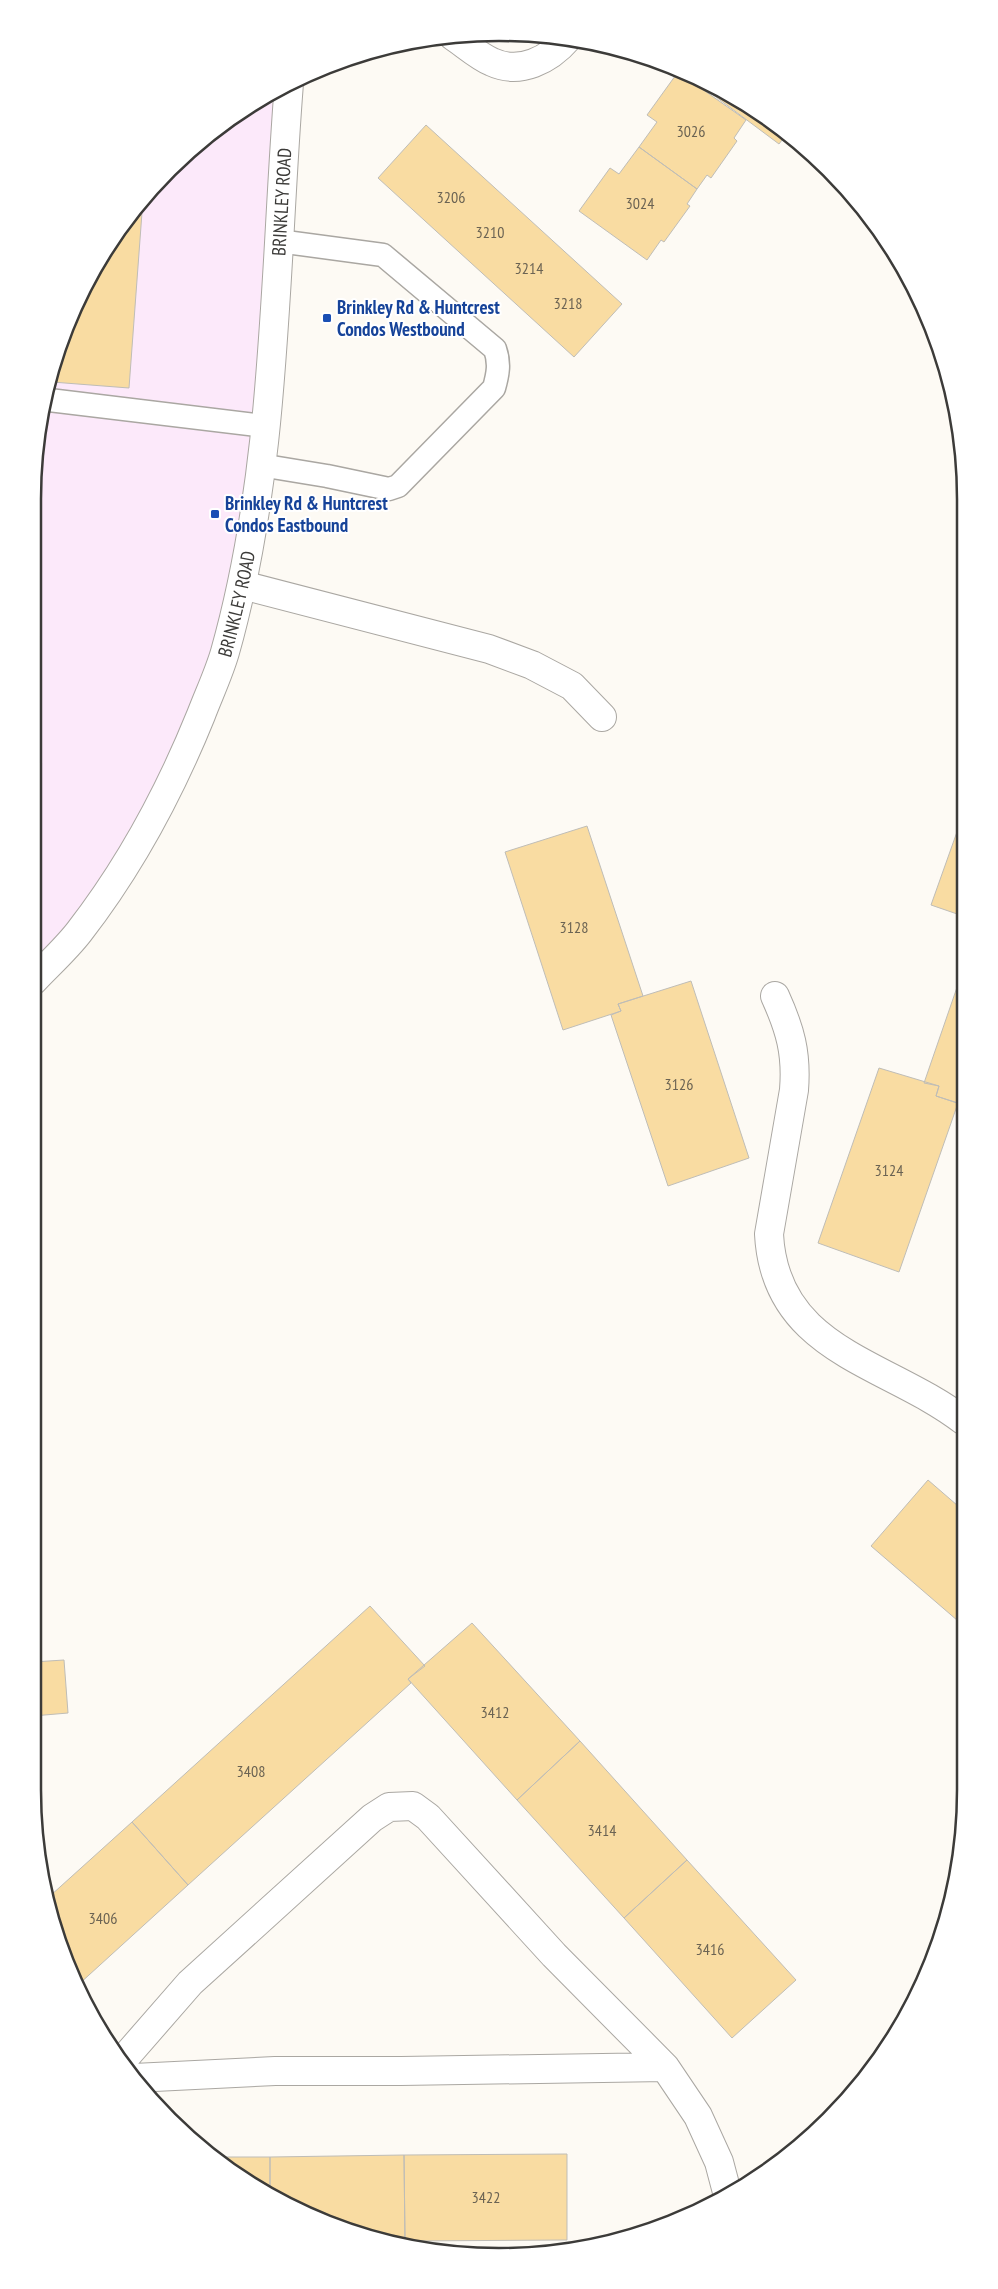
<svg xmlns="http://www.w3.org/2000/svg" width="998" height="2289" viewBox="0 0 998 2289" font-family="'PT Sans Narrow',sans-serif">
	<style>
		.commercial { fill: #fce9fa }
		.building { fill: #f9dca2; stroke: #bfbdb7 }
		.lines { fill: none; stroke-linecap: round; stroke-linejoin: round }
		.lane-casing { stroke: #aaa7a2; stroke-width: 25 }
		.street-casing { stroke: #aaa7a2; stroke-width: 30 }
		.secondary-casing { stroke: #aaa7a2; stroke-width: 30 }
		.lane { stroke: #fff; stroke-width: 22 }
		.street { stroke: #fff; stroke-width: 28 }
		.secondary { stroke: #fff; stroke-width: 28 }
		.transit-dot { fill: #1a4fb4; stroke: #fff; stroke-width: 2 }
		.labels { text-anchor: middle; stroke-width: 4; stroke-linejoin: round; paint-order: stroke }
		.number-label { font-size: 16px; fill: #6b6353 }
		.street-label { font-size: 19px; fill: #3c3b39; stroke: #fff }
		.transit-label { font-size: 19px; font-weight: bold; fill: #164399; stroke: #fff; text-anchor: start }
		.rim { fill: none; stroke: #3c3b39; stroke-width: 2.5 }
	</style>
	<rect width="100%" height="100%" fill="#fdfaf4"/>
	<path class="commercial" d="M268,96L288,97L250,533L181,766L33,981V499L57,349L95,266L148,191L215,129Z"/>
	<path class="building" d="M678,72L746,120L734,138L737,141L711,178L707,175L697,189L639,147L657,122L647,115Z
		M715,90L758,111L785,136L779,144L712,94Z
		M426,125L622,304L574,357L378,178Z
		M639,147L697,189L687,204L690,206L664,242L661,240L647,260L579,211L610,168L619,174Z
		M143,199L129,388L52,382L57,349L95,266Z
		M963,815V916L931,905Z
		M587,826L643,996L618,1004L621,1011L563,1030L505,852Z
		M963,970V1105L936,1096L939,1086L924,1083Z
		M691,981L749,1158L668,1186L611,1015L621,1011L618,1004Z
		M879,1068L939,1086L936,1096L958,1103L899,1272L818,1243Z
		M928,1480L965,1512V1627L871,1546Z
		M370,1606L425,1666L408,1679L411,1683L188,1885L132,1822Z
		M472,1623L580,1741L517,1800L408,1679Z
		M64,1660L68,1713L33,1716V1662Z
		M580,1741L687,1860L624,1918L517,1800Z
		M132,1822L188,1885L78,1985L57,1940L50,1896Z
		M687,1860L796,1980L732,2038L624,1918Z
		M567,2154V2240L405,2241L404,2155Z
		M404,2155L405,2241L392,2242L270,2196V2157Z
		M221,2157H270V2196L266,2194Z"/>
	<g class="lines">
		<defs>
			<path id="lane" d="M49,400L264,426
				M260,465L327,476L389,489L398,486L494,388C498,374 500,363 495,349L383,255L278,241"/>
			<path id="street" d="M453,36C465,44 478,56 492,62C520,75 549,60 568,38
				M242,585L489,649L532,665L572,686L602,717
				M775,996C790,1029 797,1053 794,1090L769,1234C775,1352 888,1362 964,1421
				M122,2061L190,1983L372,1818L389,1807L413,1806L428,1817L554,1955L665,2067L698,2116L719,2162L728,2196
				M134,2078L275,2071H401L665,2067"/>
			<g id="secondary">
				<path id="s1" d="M33,981C48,965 65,950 79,932C131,865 169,794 201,715C209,694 219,673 225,652C277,468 274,272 289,83"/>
			</g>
		</defs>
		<use href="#lane" class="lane-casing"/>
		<use href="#street" class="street-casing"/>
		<use href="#secondary" class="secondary-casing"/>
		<use href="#lane" class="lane"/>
		<use href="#street" class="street"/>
		<use href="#secondary" class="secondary"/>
	</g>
	<g class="transit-dot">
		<rect x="322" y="313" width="10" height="10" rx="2.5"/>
		<rect x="210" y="509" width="10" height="10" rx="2.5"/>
	</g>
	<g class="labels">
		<g class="number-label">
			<text x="691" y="137">3026</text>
			<text x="451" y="203">3206</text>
			<text x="640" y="209">3024</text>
			<text x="490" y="238">3210</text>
			<text x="529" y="274">3214</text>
			<text x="568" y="309">3218</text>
			<text x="574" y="933">3128</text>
			<text x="679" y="1090">3126</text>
			<text x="889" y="1176">3124</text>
			<text x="495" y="1718">3412</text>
			<text x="251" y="1777">3408</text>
			<text x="602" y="1836">3414</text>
			<text x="103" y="1924">3406</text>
			<text x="710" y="1955">3416</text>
			<text x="486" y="2203">3422</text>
		</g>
		<g class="street-label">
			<text dy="7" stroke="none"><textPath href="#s1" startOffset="839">BRINKLEY ROAD</textPath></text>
			<text dy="7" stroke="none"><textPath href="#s1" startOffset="434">BRINKLEY ROAD</textPath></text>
		</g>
		<g class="transit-label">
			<text x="337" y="314">Brinkley Rd &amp; Huntcrest<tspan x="337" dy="22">Condos Westbound</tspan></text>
			<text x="225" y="510">Brinkley Rd &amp; Huntcrest<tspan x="225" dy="22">Condos Eastbound</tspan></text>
		</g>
	</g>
	<path d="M0 0H998V2289H0ZM499 41H499A458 458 0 0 1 957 499V1790A458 458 0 0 1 499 2248H499A458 458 0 0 1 41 1790V499A458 458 0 0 1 499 41Z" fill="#fff" fill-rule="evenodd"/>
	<path class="rim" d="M499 41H499A458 458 0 0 1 957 499V1790A458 458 0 0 1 499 2248H499A458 458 0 0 1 41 1790V499A458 458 0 0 1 499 41Z"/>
</svg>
